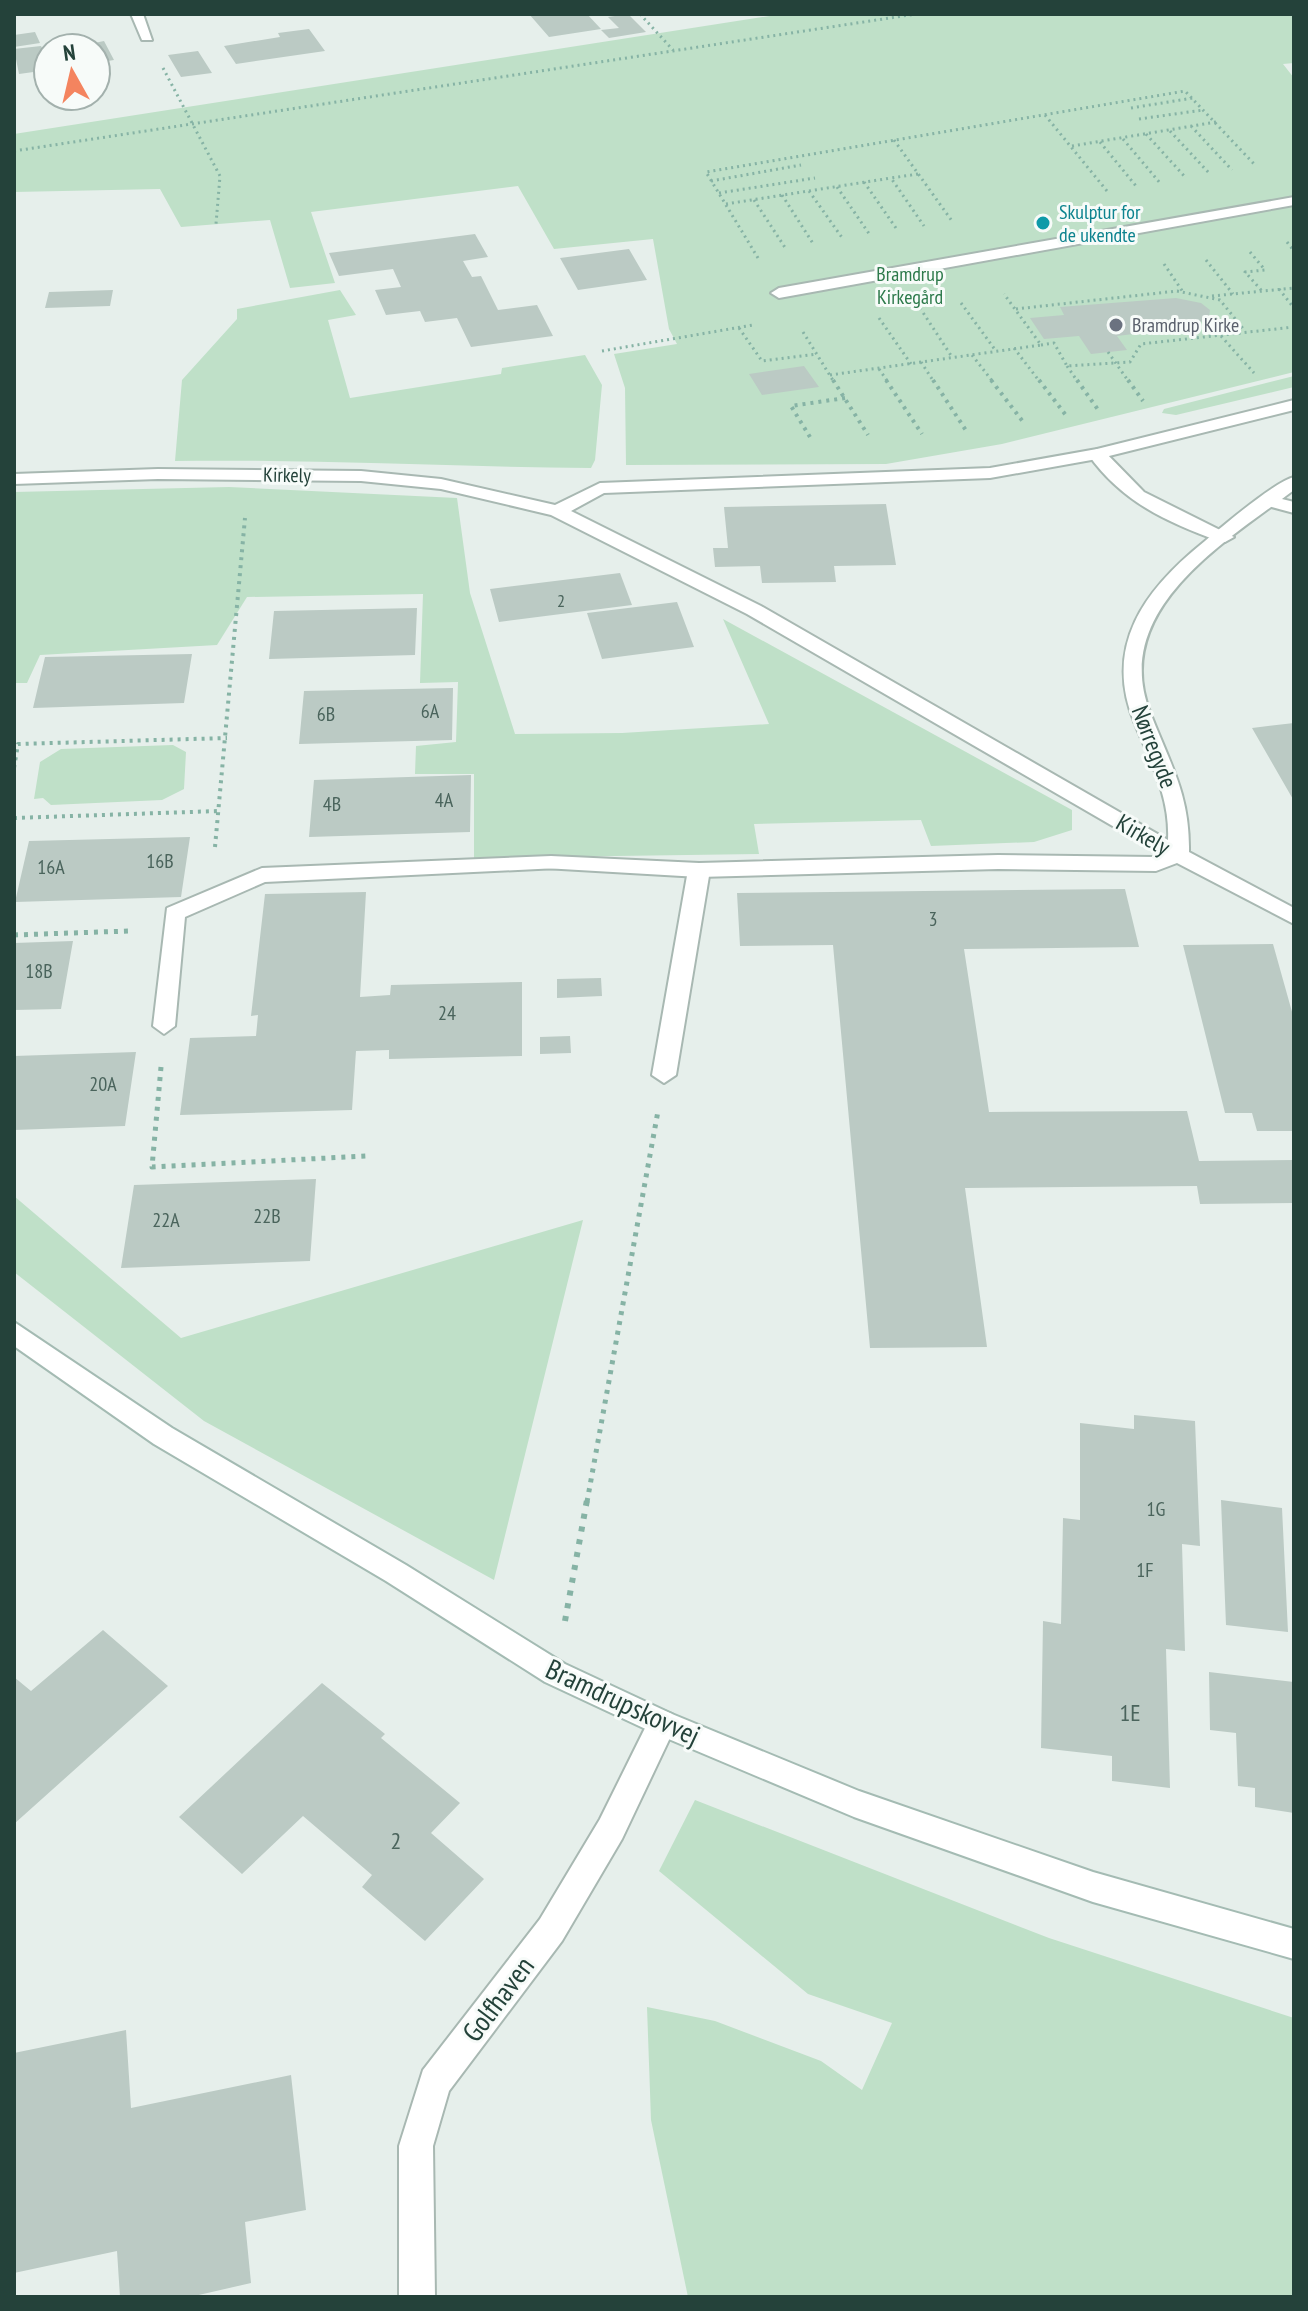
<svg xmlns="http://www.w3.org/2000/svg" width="1308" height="2311" viewBox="0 0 1308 2311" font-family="'PT Sans Narrow',sans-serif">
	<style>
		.green { fill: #bfe0c8 }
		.building { fill: #bbcac4 }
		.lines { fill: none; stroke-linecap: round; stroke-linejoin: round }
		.lane-casing { stroke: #a8b8b2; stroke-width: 4 }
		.street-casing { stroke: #a8b8b2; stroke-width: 4 }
		.secondary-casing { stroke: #a4bbb3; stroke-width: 4 }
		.path-far3 { stroke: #86b3a5; stroke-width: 3; stroke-dasharray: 2 4; stroke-linecap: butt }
		.path-far2 { stroke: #86b3a5; stroke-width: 4; stroke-dasharray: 3 5; stroke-linecap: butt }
		.path-far1 { stroke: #86b3a5; stroke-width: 5; stroke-dasharray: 4 6; stroke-linecap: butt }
		.path { stroke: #86b3a5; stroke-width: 6; stroke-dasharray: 5 8; stroke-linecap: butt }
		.lane { fill: #fff; fill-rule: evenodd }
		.street { fill: #fff; fill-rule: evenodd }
		.secondary { fill: #fff; fill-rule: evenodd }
		.culture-dot { fill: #0f9aa8; stroke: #f7fbf9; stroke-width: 3 }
		.worship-dot { fill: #6b7280; stroke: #f7fbf9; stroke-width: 3 }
		.labels { text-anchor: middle; stroke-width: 6; stroke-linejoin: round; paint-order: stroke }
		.far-number-label { font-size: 18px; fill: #4a645c }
		.far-culture-label { font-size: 20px; fill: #0d838f; stroke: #f7fbf9; text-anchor: start }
		.far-park-label { font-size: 20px; fill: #2d7a4b; stroke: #f7fbf9 }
		.far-worship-label { font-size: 20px; fill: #5b616d; stroke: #f7fbf9; text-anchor: start }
		.far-street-label { font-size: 20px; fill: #24423a; stroke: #f7fbf9 }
		.number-label { font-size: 20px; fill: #4a645c }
		.street-label { font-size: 24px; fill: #24423a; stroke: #f7fbf9 }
		.near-number-label { font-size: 24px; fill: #4a645c }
		.near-street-label { font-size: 28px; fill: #24423a; stroke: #f7fbf9 }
	</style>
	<rect width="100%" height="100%" fill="#e6efeb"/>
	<path class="green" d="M782,14H1294V63L1283,64L1294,78V372L1002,444L886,464L626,465L625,388L614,354L677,344L669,329L653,239L554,249L518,186L311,212L335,283L290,288L270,220L181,227L160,189L14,192V134Z
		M340,290L356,315L328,320L350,398L501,374L502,368L585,355L602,385L595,460L591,468C452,467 314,459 175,461L182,380L237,319V309Z
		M1294,376V387L1176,415L1162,413L1164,409Z
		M229,487L457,498L470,593L515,734L622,733L769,724L723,619L1072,810V830L1034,842L931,846L921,820L754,824L759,854L474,858V774H415L416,746L456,742L458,682L420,683L423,594L247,597L217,645L40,655L27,683H14V492Z
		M173,745L186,752L184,789L162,800L51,805L43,798L34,799L40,762L61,749Z
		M14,1196L181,1338L583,1220L494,1580L204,1421L14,1272Z
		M695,1800L1049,1938L1294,2018V2297H688L651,2120L647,2007L715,2021L821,2061L862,2090L892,2023L808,1994L659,1871Z"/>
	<path class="building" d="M529,14H587L601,29L549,37Z
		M628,14L646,32L609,38L601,30L619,28L608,17Z
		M309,29L325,51L236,64L224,46L280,37L278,33Z
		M35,32L40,43L14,47V35Z
		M104,41L114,60L96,63V48H70Z
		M41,46L43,50L48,49V70L19,74L14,49Z
		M198,51L212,73L181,77L168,55Z
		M475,234L488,257L463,261L472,277L481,276L498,310L537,305L553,336L471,347L457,318L425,322L420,311L386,315L375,290L401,287L393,269L339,276L329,253Z
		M629,249L647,280L578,290L560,258Z
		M113,290L110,306L45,308L49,292Z
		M1176,298L1201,303L1210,310L1209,318L1197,324L1199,326L1117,336L1127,350L1091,354L1079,336L1044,339L1030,318L1064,315L1060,307Z
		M804,366L819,387L762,395L749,374Z
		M886,504L896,565L834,566L836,582L762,583L760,566L715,567L713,548H728L724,507Z
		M620,573L632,605L499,622L490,589Z
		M677,602L694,647L602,659L587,613Z
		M417,608L415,655L269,659L274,611Z
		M192,654L184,703L33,708L45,657Z
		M453,688L452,740L299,744L304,691Z
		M1294,723V801L1252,728Z
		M471,775L470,832L309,837L314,780Z
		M190,837L181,897L15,902L29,841Z
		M1125,889L1139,947L964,949L989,1112L1187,1111L1199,1161L1294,1160V1203L1200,1204L1197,1186L965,1188L987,1347L870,1348L833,945L740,946L737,893Z
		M366,892L360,997L390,995L391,985L522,982V1056L389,1059V1050L356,1051L352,1110L180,1115L190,1038L256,1036L258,1015L251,1016L265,894Z
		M73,941L61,1009L14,1010V943Z
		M1273,944L1294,1019V1131H1257L1252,1113H1225L1183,945Z
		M601,978L602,996L557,998V979Z
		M570,1036L571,1053L540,1054V1037Z
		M136,1052L125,1126L14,1130V1056Z
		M316,1179L310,1261L121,1268L134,1185Z
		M1134,1415L1195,1421L1200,1546L1182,1544L1185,1651L1166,1649L1170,1788L1112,1781V1756L1041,1748L1043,1621L1061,1624L1063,1518L1080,1520V1423L1134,1429Z
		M1221,1500L1282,1508L1288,1632L1226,1625Z
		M103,1630L168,1686L14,1824V1677L31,1691Z
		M1209,1672L1294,1682V1813L1255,1807V1788L1238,1786L1236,1733L1210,1730Z
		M322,1683L385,1734L381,1738L460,1803L431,1833L484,1879L425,1941L362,1887L372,1875L303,1816L242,1874L179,1817Z
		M126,2030L131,2108L291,2075L306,2210L245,2222L251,2283L190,2297H120L117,2251L14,2273V2053Z"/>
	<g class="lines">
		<defs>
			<path id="lane" d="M1294,197V205L779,298L771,293L779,288Z
				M1097,449L1103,450L1144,492L1234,537L1225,542L1219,541C1166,522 1121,501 1088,454Z
				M1270,496L1294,502V513L1264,505V497Z
				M551,856L562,863L558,868L265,882L185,917L175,1026L164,1034L153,1026L167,908L262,868Z
				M699,863L710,870L676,1075L664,1083L652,1075L688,870Z"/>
			<path id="street" d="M131,14H143L152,40H142Z
				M1294,400V410L1097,459L990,478L604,493L571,511L761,606L1168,840C1170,797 1151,763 1135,724C1102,646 1145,589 1205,541C1223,526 1274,482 1294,477V490C1225,542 1110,610 1150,712C1170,764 1190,794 1189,852L1294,908V924L1177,863L1156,871L998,869L699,877L544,868L540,863L551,856L699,863L998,855L1154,857L1161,854L747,614L551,515L441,489L361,481L158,479L14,484V474L158,469L361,471L441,479L555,505L600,483L990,468L1097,449Z
				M662,1710L672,1714L677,1723L622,1839L562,1941L449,2091L433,2146L435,2297H399V2146L423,2070L540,1919L600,1819L652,1714Z"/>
			<path id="secondary" d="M14,1322L172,1428L406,1565L565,1664L672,1714L859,1791L1093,1872L1294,1929V1959L1093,1902L854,1817L652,1732L545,1682L386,1581L154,1444L14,1346Z"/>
		</defs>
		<use href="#lane" class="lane-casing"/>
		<use href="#street" class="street-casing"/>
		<use href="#secondary" class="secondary-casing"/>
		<path class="path-far3" d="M640,14L673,50
			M163,68L220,176L216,224
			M1131,108L1193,98
			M1045,115L1107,191
			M1139,119L1203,110
			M1191,126L1232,170
			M1170,131L1209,173
			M1146,134L1186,178
			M1123,139L1160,183
			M894,140L952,221
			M1100,142L1136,186
			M1072,146L1216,122
			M14,151L916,14
			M918,174L891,178L924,226
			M711,181L801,165
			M864,182L898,231
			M837,187L870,235
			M809,191L843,239
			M719,193L815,178
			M782,195L814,245
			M754,200L786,249
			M726,204L891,178
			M1287,242L1294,251
			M1250,252L1265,270L1245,272L1262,291
			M758,258L706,172L1185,91L1256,166
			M1206,260L1233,294
			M1164,264L1183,292
			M1279,289L1294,308
			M1212,296L1294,288
			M961,303L996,351
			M920,308L952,357
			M1016,309L1177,291L1220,300L1245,331
			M879,318L911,364
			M739,328L762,361L817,354
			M803,332L834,382
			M1221,336L1254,373
			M1041,345L1054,343L1067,366L1130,362L1141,344L1294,327
			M1014,348L1040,382
			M602,351L753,325
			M1108,352L1129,382
			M972,355L993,382
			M921,362L934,382
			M1067,366L1078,382
			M879,369L888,382
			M830,375L1041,345L1004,294"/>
		<path class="path-far2" d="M833,380L868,435
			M886,380L922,434
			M933,380L967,432
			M991,380L1024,423
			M1039,380L1068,418
			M1077,380L1099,411
			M1128,380L1143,401
			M810,437L791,406L845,398
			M14,768L18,744L227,738
			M14,818L219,811
			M215,847L245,518"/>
		<path class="path-far1" d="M14,935L129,931
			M161,1067L152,1167L367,1156
			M587,1502L658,1111"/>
		<path class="path" d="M565,1621L587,1500"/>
		<use href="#lane" class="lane"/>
		<use href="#street" class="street"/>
		<use href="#secondary" class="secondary"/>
	</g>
	<circle class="culture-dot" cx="1043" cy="223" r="8"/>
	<circle class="worship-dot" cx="1116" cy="325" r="8"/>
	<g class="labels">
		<g class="far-number-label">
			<text x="561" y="607">2</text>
		</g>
		<g class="far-culture-label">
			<text x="1059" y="219">Skulptur for<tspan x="1059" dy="23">de ukendte</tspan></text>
		</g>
		<g class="far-park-label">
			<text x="910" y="281">Bramdrup<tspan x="910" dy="23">Kirkegård</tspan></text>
		</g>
		<g class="far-worship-label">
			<text x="1132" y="332">Bramdrup Kirke</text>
		</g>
		<g class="far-street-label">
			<text transform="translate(287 475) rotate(1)" y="7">Kirkely</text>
		</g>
		<g class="number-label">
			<text x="430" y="718">6A</text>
			<text x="326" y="721">6B</text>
			<text x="444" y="807">4A</text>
			<text x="332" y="811">4B</text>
			<text x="160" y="868">16B</text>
			<text x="51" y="874">16A</text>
			<text x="933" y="926">3</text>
			<text x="39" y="978">18B</text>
			<text x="447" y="1020">24</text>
			<text x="103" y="1091">20A</text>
			<text x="267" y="1223">22B</text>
			<text x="166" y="1227">22A</text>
			<text x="1156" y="1516">1G</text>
			<text x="1145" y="1577">1F</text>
		</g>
		<g class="street-label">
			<text transform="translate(1154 747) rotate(69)" y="8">Nørregyde</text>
			<text transform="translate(1143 835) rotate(30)" y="8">Kirkely</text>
		</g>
		<g class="near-number-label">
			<text x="1130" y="1721">1E</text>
			<text x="396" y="1849">2</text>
		</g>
		<g class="near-street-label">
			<text transform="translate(623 1702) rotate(25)" y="10">Bramdrupskovvej</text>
			<text transform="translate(498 1999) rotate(-53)" y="10">Golfhaven</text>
		</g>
	</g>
	<rect width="1308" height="2311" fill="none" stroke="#24423a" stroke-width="32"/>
	<g transform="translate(72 72) rotate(352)"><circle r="38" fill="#f7fbf9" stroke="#a3b1ad" stroke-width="2"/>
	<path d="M0-6L14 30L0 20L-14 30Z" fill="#f4845f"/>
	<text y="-12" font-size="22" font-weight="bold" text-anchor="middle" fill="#24423a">N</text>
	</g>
</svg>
